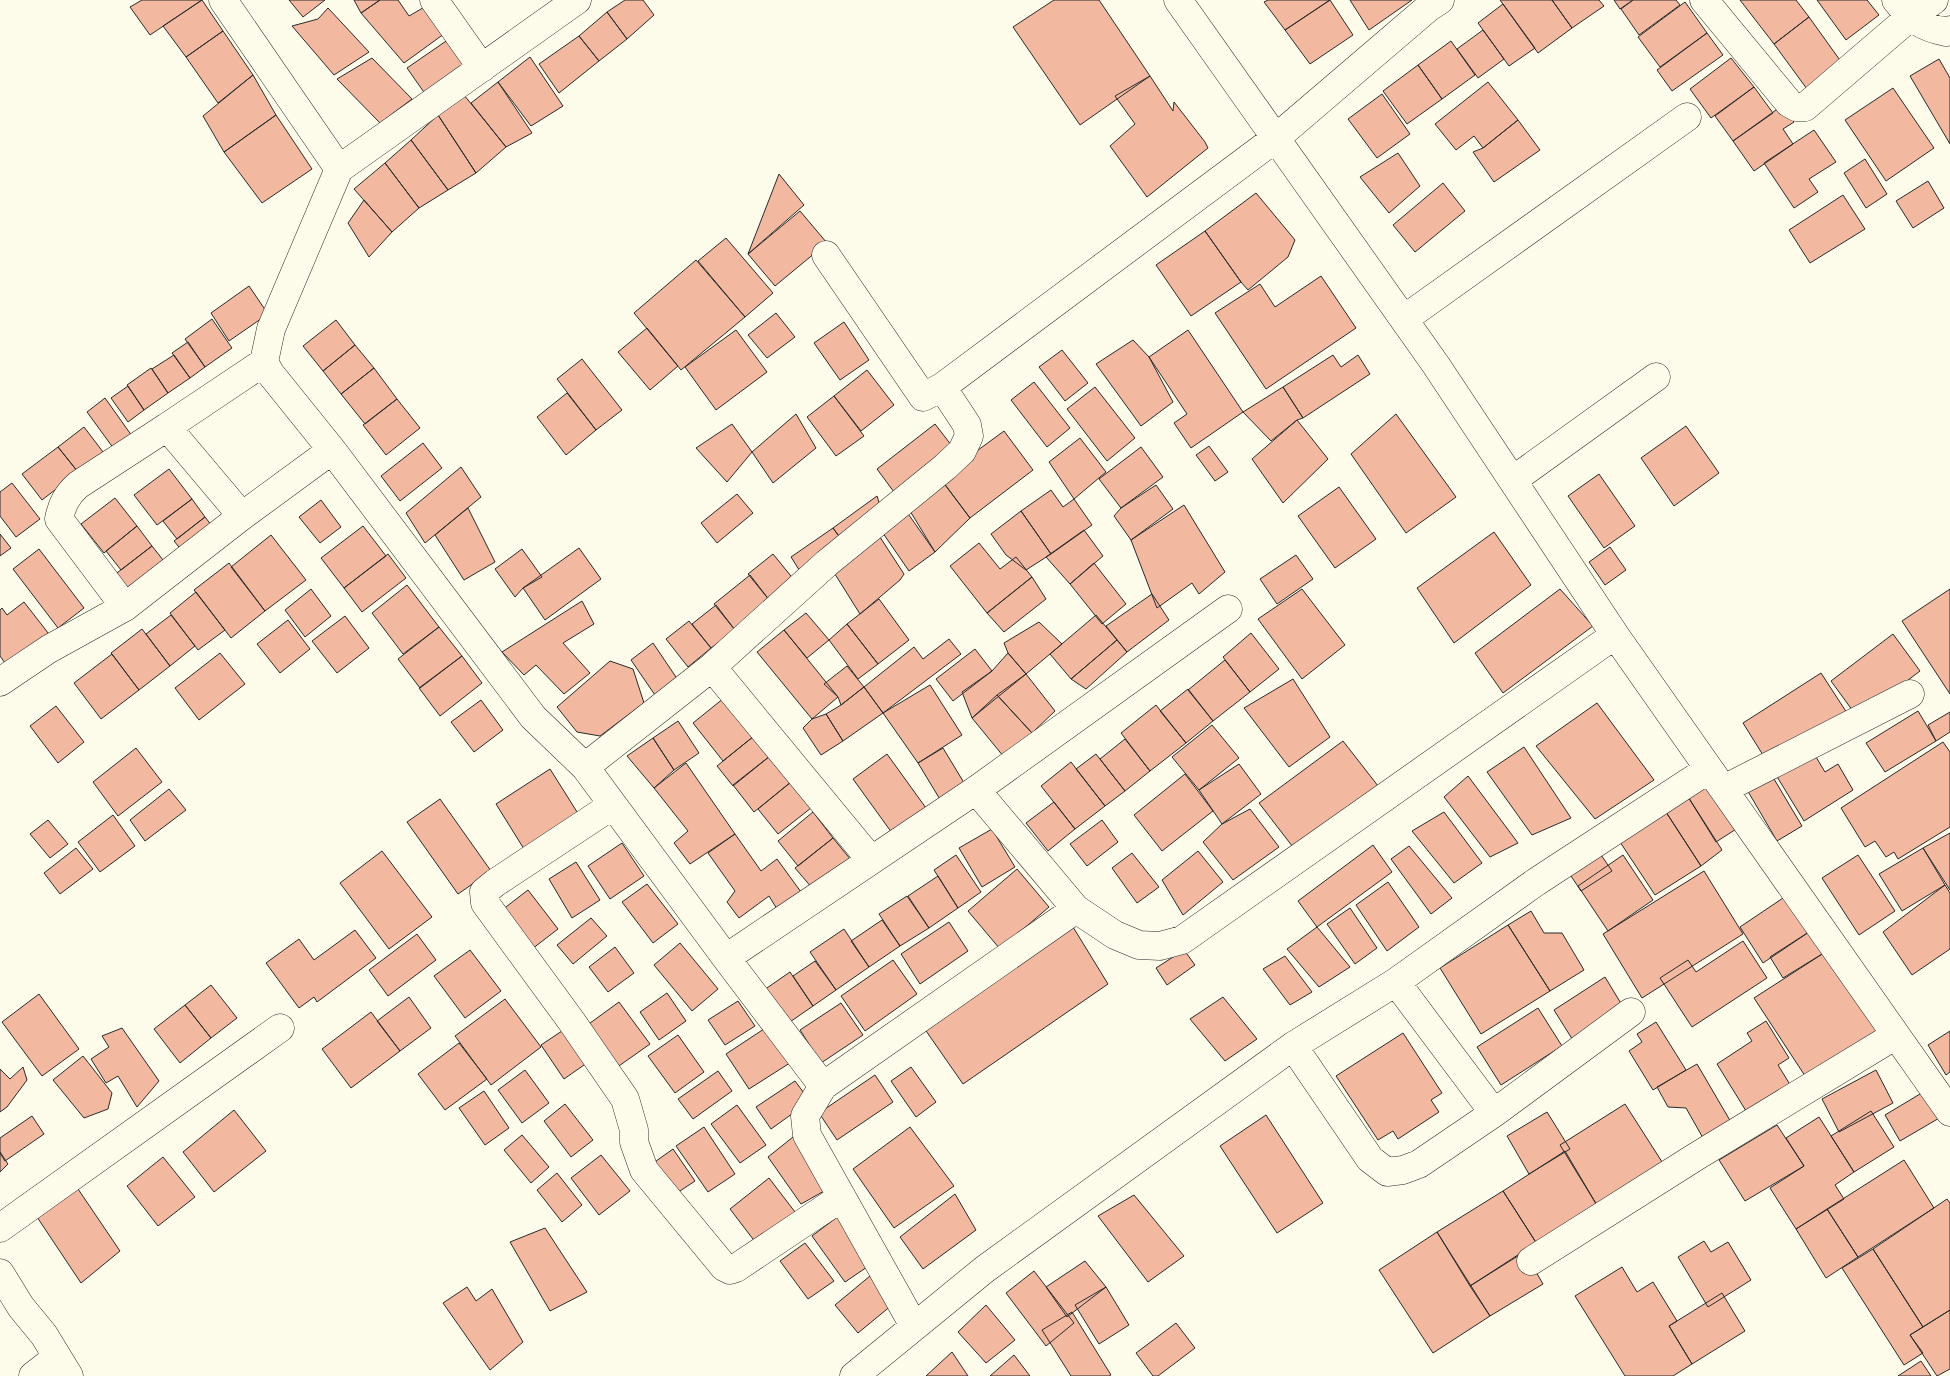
<svg xmlns="http://www.w3.org/2000/svg" width="1950" height="1376" viewBox="0 0 1950 1376" font-family="Cabin,sans-serif">
	<style>
		.building { fill: #f2b8a0; stroke: #2b2b2b }
		.lines { fill: none; stroke-linecap: round; stroke-linejoin: round }
		.minor-casing { stroke: #2b2b2b; stroke-width: 29 }
		.minor { stroke: #fdfbea; stroke-width: 28 }
	</style>
	<rect width="100%" height="100%" fill="#fdfbea"/>
	<path class="building" d="M142,0H202L150,35L130,7Z
		M202,0L223,31L186,57L163,26Z
		M289,0H325L303,17Z
		M354,0H380L361,13Z
		M380,0H398L409,16L428,5L448,31L404,63L361,13Z
		M625,0H643L654,15L627,39L607,12Z
		M1054,0H1099L1150,76L1080,125L1013,27Z
		M1268,0H1330L1285,30L1264,2Z
		M1330,0L1353,35L1310,64L1285,30Z
		M1350,0H1412L1369,30Z
		M1500,0H1552L1572,28L1538,53Z
		M1552,0H1599L1604,6L1572,28Z
		M1614,0H1633L1620,9Z
		M1633,0H1676L1680,5L1639,35L1621,9Z
		M1740,0H1796L1809,17L1774,44Z
		M1817,0H1867L1879,15L1846,40Z
		M1685,2L1707,33L1660,67L1638,37Z
		M1503,4L1535,48L1509,66L1478,23Z
		M328,8L369,52L334,75L292,26L318,19Z
		M607,12L627,39L599,61L579,36Z
		M1809,17L1842,63L1807,89L1774,44Z
		M1483,30L1504,59L1478,78L1457,49Z
		M223,31L253,75L218,103L186,57Z
		M1707,33L1723,55L1672,91L1657,70Z
		M579,36L599,61L559,93L539,64Z
		M452,37L468,69L428,98L407,68Z
		M1451,41L1475,75L1442,99L1418,65Z
		M530,57L563,106L531,126L498,82Z
		M372,58L412,99L380,123L337,79Z
		M1731,58L1754,87L1711,118L1690,89Z
		M1939,59L1950,78V144L1910,76Z
		M1418,65L1442,99L1407,124L1383,91Z
		M253,75L276,115L224,152L203,116Z
		M1150,76L1173,111L1174,102L1205,142L1208,148L1147,197L1110,146L1135,124L1115,96Z
		M498,82L532,133L506,147L471,103Z
		M1488,82L1518,120L1483,148L1474,136L1456,150L1435,124Z
		M1754,87L1773,113L1733,141L1715,116Z
		M1893,88L1934,148L1886,181L1845,120Z
		M1382,94L1410,134L1377,158L1348,119Z
		M464,95L506,147L476,173L438,115Z
		M1783,105L1794,122L1783,129L1793,144L1754,171L1733,141Z
		M276,115L312,169L262,203L224,152Z
		M438,115L476,173L448,190L411,140Z
		M1518,120L1540,150L1494,182L1473,152L1483,148Z
		M1814,130L1836,162L1809,179L1818,192L1794,208L1764,163Z
		M411,140L448,190L419,208L385,163Z
		M1398,153L1420,186L1389,213L1360,177Z
		M1865,159L1887,194L1866,208L1844,173Z
		M385,163L419,208L392,232L354,189Z
		M779,174L804,205L748,254Z
		M1928,181L1944,208L1913,228L1896,201Z
		M1443,183L1465,211L1415,252L1393,225Z
		M1256,193L1295,240L1288,257L1248,290L1241,282L1205,231Z
		M1843,195L1865,229L1810,263L1789,230Z
		M364,200L392,232L369,257L348,223Z
		M800,211L827,243L775,286L748,254Z
		M1205,231L1241,282L1191,316L1156,265Z
		M726,238L773,293L745,317L698,261Z
		M696,260L745,317L681,370L634,313Z
		M1321,276L1356,328L1266,389L1215,313L1260,284L1275,307Z
		M249,286L268,314L229,341L211,313Z
		M776,313L795,337L767,358L748,335Z
		M212,319L232,348L205,367L185,339Z
		M336,320L355,345L323,371L303,346Z
		M844,322L869,360L840,380L814,343Z
		M647,328L678,366L650,390L618,352Z
		M736,330L767,372L716,410L685,367Z
		M1188,330L1243,412L1191,448L1174,423L1187,414L1149,357Z
		M1133,340L1149,357L1173,402L1141,426L1096,364Z
		M188,342L205,367L190,378L172,353Z
		M355,345L374,368L341,394L323,371Z
		M1062,350L1088,383L1065,401L1039,367Z
		M174,355L190,378L168,393L152,369Z
		M1333,355L1341,367L1358,355L1370,374L1303,418L1283,387Z
		M582,359L622,410L596,430L557,379Z
		M151,368L168,393L144,410L127,385Z
		M374,368L397,399L365,424L341,394Z
		M867,370L894,405L861,431L834,396Z
		M1034,382L1070,428L1047,447L1011,400Z
		M128,386L144,410L128,422L111,398Z
		M1095,387L1135,438L1107,461L1067,409Z
		M1283,387L1303,418L1297,420L1271,441L1243,412Z
		M567,393L596,430L566,455L537,417Z
		M834,396L864,436L836,456L807,417Z
		M105,398L132,436L114,449L87,412Z
		M397,399L420,428L386,455L363,425Z
		M796,414L816,448L773,483L752,452Z
		M1396,414L1456,497L1406,533L1351,454Z
		M1297,420L1328,459L1283,503L1252,459Z
		M732,424L752,452L727,482L696,448Z
		M935,424L952,446L894,492L877,469Z
		M1686,426L1719,473L1674,506L1641,458Z
		M84,427L103,452L78,472L58,447Z
		M1004,431L1033,470L970,518L940,478Z
		M1080,438L1106,472L1074,499L1049,462Z
		M423,443L442,468L400,501L381,476Z
		M1209,446L1228,472L1215,481L1196,455Z
		M58,447L78,472L42,500L22,474Z
		M1141,447L1163,477L1121,508L1099,479Z
		M461,467L481,497L425,543L406,513Z
		M169,469L192,499L157,525L134,495Z
		M1599,474L1635,526L1604,548L1568,496Z
		M940,478L970,518L935,552L907,506Z
		M12,483L40,519L16,537L0,516V492Z
		M1156,485L1173,509L1131,540L1114,516L1121,508Z
		M1339,487L1376,539L1335,568L1298,516Z
		M1051,490L1063,507L1074,499L1092,525L1051,554L1021,511Z
		M737,494L753,513L717,543L701,523Z
		M877,496L882,512L846,546L833,528Z
		M115,498L137,526L104,553L81,524Z
		M192,499L205,517L177,539L163,521Z
		M321,500L341,527L320,543L299,517Z
		M1184,505L1225,572L1199,594L1192,583L1157,608L1131,540Z
		M468,508L495,562L464,580L435,535Z
		M904,508L935,552L909,571L878,526Z
		M1021,511L1051,554L1026,570L1006,555L991,534Z
		M205,517L219,535L188,558L174,541Z
		M137,526L152,546L121,570L106,551Z
		M363,526L386,556L344,588L321,558Z
		M833,528L846,546L803,576L791,557Z
		M1084,530L1103,556L1070,584L1046,557Z
		M876,531L904,574L900,580L860,614L828,563Z
		M1494,532L1531,585L1454,643L1417,588Z
		M0,534L11,548L0,556Z
		M271,535L306,580L265,611L231,567Z
		M979,543L1000,569L1016,557L1032,577L987,613L950,566Z
		M152,546L171,570L127,603L109,579Z
		M1610,547L1626,570L1605,585L1589,562Z
		M579,548L601,579L545,620L523,588Z
		M39,549L84,608L58,628L13,569Z
		M522,549L542,577L523,588L515,597L495,569Z
		M388,554L406,578L362,612L344,588Z
		M773,554L795,581L770,601L748,574Z
		M1296,555L1313,579L1277,604L1260,579Z
		M229,563L265,611L231,638L194,590Z
		M1094,563L1126,604L1102,624L1070,584Z
		M750,575L770,601L735,630L714,604Z
		M1032,577L1046,599L1004,632L987,613Z
		M407,585L439,627L403,654L372,613Z
		M311,589L331,616L305,637L285,610Z
		M1302,589L1345,645L1302,679L1258,619Z
		M1560,589L1593,626L1503,693L1475,653Z
		M1950,589V694L1902,621Z
		M196,592L225,630L198,650L170,613Z
		M1152,594L1169,620L1127,652L1106,626Z
		M879,599L909,640L878,664L847,624Z
		M582,601L594,624L563,643L590,673L564,694L536,665L524,675L502,652Z
		M24,602L52,638L10,670L0,656V610L2,608L7,615Z
		M716,605L735,630L711,648L692,624Z
		M806,613L829,640L807,658L784,630Z
		M171,615L195,646L170,666L146,634Z
		M1096,615L1117,640L1071,679L1050,654Z
		M345,616L369,648L337,673L312,641Z
		M288,620L310,649L280,673L257,644Z
		M689,621L711,648L688,667L666,639Z
		M1039,622L1062,644L1026,674L1008,653L1004,643Z
		M847,624L878,664L858,679L829,640Z
		M439,627L462,656L420,688L398,659Z
		M142,629L170,666L139,690L111,653Z
		M784,630L838,697L812,719L757,652Z
		M1251,633L1279,669L1250,692L1223,657Z
		M1893,634L1920,671L1858,718L1831,681Z
		M949,639L961,654L883,713L864,687L914,647L923,659Z
		M1117,640L1127,652L1086,689L1071,679Z
		M653,643L678,680L655,695L631,660Z
		M975,649L992,671L953,701L936,679Z
		M220,653L245,684L199,720L175,688Z
		M1008,653L1026,674L972,718L962,692L992,671Z
		M112,654L139,690L101,719L74,683Z
		M462,656L482,683L440,716L419,688Z
		M1225,660L1250,692L1213,721L1188,690Z
		M610,661L633,669L644,703L600,736L577,732L557,707Z
		M847,666L864,687L841,705L838,697L824,684Z
		M1821,673L1847,713L1768,763L1743,723Z
		M1026,674L1055,711L1032,733L997,695Z
		M1293,679L1330,737L1289,767L1244,708Z
		M930,685L962,735L918,763L883,713Z
		M864,687L883,713L843,741L826,714L841,705Z
		M1188,689L1213,721L1186,743L1160,711Z
		M997,695L1032,733L1004,757L972,718Z
		M724,698L754,736L723,761L693,723Z
		M481,700L503,730L474,752L451,722Z
		M1597,703L1654,780L1595,819L1536,746Z
		M1156,705L1186,743L1150,771L1121,733Z
		M56,706L84,742L58,763L30,726Z
		M1918,711L1936,741L1885,772L1866,743Z
		M1950,712V732L1936,741L1928,725Z
		M826,714L843,741L821,755L803,728L812,719Z
		M678,721L699,753L674,770L653,738Z
		M1212,725L1239,758L1199,790L1172,757Z
		M754,736L770,756L733,786L717,766Z
		M653,738L674,770L654,788L627,756Z
		M1125,739L1150,771L1125,791L1100,759Z
		M1343,741L1382,791L1296,851L1259,803Z
		M1943,742L1950,752V827L1898,859L1894,852L1886,857L1875,841L1865,847L1841,808Z
		M1524,747L1571,818L1532,835L1487,772Z
		M136,748L162,782L118,816L93,782Z
		M943,748L969,791L944,806L918,763Z
		M1813,752L1825,772L1838,764L1853,790L1804,821L1776,775Z
		M887,754L926,808L892,833L853,779Z
		M1096,754L1125,791L1105,806L1076,769Z
		M770,756L791,782L754,812L733,785Z
		M1071,762L1105,806L1075,829L1041,786Z
		M686,763L735,834L690,864L674,843L688,831L654,788Z
		M1239,764L1261,794L1222,824L1199,790Z
		M550,769L579,815L524,849L496,804Z
		M1185,774L1213,811L1162,851L1134,815Z
		M1771,774L1802,826L1777,841L1746,788Z
		M1468,776L1518,843L1490,857L1444,797Z
		M1712,776L1744,824L1716,842L1685,792Z
		M791,782L811,808L778,834L758,809Z
		M169,789L186,810L145,841L130,820Z
		M1685,792L1722,850L1701,866L1662,806Z
		M440,799L491,871L458,894L407,822Z
		M1054,802L1075,829L1048,851L1026,823Z
		M1250,809L1279,847L1233,880L1203,842L1222,824Z
		M813,812L833,838L798,866L778,841Z
		M1444,812L1482,863L1454,883L1412,831Z
		M1666,812L1701,866L1655,895L1620,842Z
		M113,815L135,846L100,872L78,842Z
		M48,820L68,844L50,858L30,834Z
		M1102,820L1118,842L1087,866L1070,844Z
		M992,829L1015,867L982,887L959,848Z
		M1950,833V890L1923,848Z
		M735,834L761,871L777,859L801,892L777,909L769,896L739,918L727,902L735,891L708,853Z
		M833,838L851,860L813,889L795,868Z
		M622,843L644,876L610,899L588,866Z
		M1373,845L1392,872L1317,927L1298,901Z
		M1409,846L1452,898L1431,914L1391,859Z
		M76,848L93,869L60,894L44,873Z
		M1923,848L1945,885L1902,911L1879,874Z
		M1597,849L1612,871L1581,891L1567,870Z
		M382,851L432,917L389,949L340,883Z
		M1198,851L1223,882L1183,915L1162,880Z
		M1132,853L1159,887L1137,903L1112,868Z
		M956,855L981,892L958,908L934,870Z
		M1623,855L1653,900L1608,931L1578,886Z
		M1858,855L1895,911L1859,935L1822,878Z
		M576,862L600,900L572,918L549,879Z
		M1017,869L1049,907L1000,949L968,911Z
		M1704,871L1743,934L1642,998L1603,934Z
		M938,876L958,908L929,928L908,896Z
		M1388,882L1419,927L1387,951L1356,905Z
		M647,884L678,924L653,943L622,902Z
		M1945,885L1950,893V949L1912,975L1883,932Z
		M528,890L558,929L532,949L502,910Z
		M1789,894L1812,930L1763,963L1740,927Z
		M907,896L929,928L900,946L879,914Z
		M1350,908L1377,948L1355,964L1327,924Z
		M1531,911L1544,933H1562L1584,970L1550,991L1508,925Z
		M591,918L607,936L573,964L557,945Z
		M882,920L900,946L869,967L851,941Z
		M949,922L968,951L920,984L901,954Z
		M1508,925L1550,991L1481,1034L1440,968Z
		M1073,927L1108,984L963,1084L924,1028Z
		M1317,927L1350,967L1319,987L1287,949Z
		M844,929L869,967L836,990L810,952Z
		M355,930L376,958L317,1002L314,997L299,1008L266,963L299,939L314,960Z
		M1812,930L1827,951L1783,978L1770,957Z
		M417,934L436,960L388,996L369,970Z
		M1743,941L1767,978L1692,1027L1660,978L1688,960L1696,972Z
		M680,943L718,989L692,1011L654,965Z
		M615,947L634,973L608,992L589,967Z
		M470,950L501,991L465,1018L434,976Z
		M1184,950L1195,965L1167,985L1156,968Z
		M1827,951L1881,1035L1809,1082L1754,998Z
		M1285,956L1312,992L1290,1005L1263,969Z
		M893,960L917,994L865,1031L841,996Z
		M815,961L836,990L813,1006L793,976Z
		M790,972L813,1006L787,1024L764,990Z
		M1605,977L1625,1010L1574,1042L1554,1010Z
		M211,985L237,1018L211,1038L185,1005Z
		M667,993L686,1021L659,1040L640,1012Z
		M39,994L79,1049L42,1076L2,1022Z
		M409,997L431,1028L400,1051L377,1021Z
		M1223,997L1257,1039L1225,1061L1190,1019Z
		M505,999L541,1047L491,1085L455,1036Z
		M738,1001L755,1026L725,1045L708,1020Z
		M619,1002L650,1044L616,1068L586,1026Z
		M841,1003L863,1035L821,1063L800,1030Z
		M185,1005L211,1038L180,1063L154,1029Z
		M1538,1008L1562,1046L1501,1085L1477,1047Z
		M371,1012L400,1051L351,1088L322,1049Z
		M1766,1021L1789,1058L1778,1065L1794,1091L1751,1119L1717,1064L1752,1041L1747,1033Z
		M1656,1022L1686,1070L1653,1090L1629,1051L1642,1042L1637,1034Z
		M571,1025L594,1058L564,1079L541,1045Z
		M770,1025L793,1061L749,1089L726,1054Z
		M122,1028L159,1081L137,1107L118,1076L106,1083L91,1059L109,1047L102,1036Z
		M1950,1031V1072L1946,1075L1928,1045Z
		M1403,1033L1442,1093L1431,1100L1439,1112L1398,1139L1393,1131L1378,1140L1336,1076Z
		M678,1035L704,1072L675,1093L648,1056Z
		M459,1043L487,1079L445,1110L418,1074Z
		M83,1056L112,1093L108,1109L84,1118L53,1080Z
		M1697,1064L1735,1129L1707,1145L1686,1108L1668,1107L1657,1087Z
		M23,1067L27,1080L7,1107L0,1112V1069L10,1079Z
		M911,1067L936,1102L916,1117L891,1081Z
		M525,1070L549,1103L522,1123L498,1090Z
		M1876,1070L1893,1103L1839,1132L1822,1099Z
		M718,1071L732,1091L693,1119L678,1099Z
		M875,1075L893,1102L837,1140L819,1113Z
		M795,1081L810,1101L771,1129L756,1107Z
		M484,1091L509,1128L485,1145L459,1108Z
		M1925,1091L1941,1117L1900,1141L1885,1115Z
		M565,1104L593,1140L571,1157L544,1121Z
		M1625,1104L1664,1165L1598,1207L1560,1145Z
		M737,1105L766,1145L740,1163L711,1124Z
		M234,1110L266,1151L214,1192L183,1152Z
		M1871,1111L1894,1147L1854,1172L1831,1136Z
		M1547,1112L1570,1149L1529,1174L1507,1136Z
		M1266,1115L1323,1203L1277,1233L1220,1146Z
		M32,1116L44,1134L5,1161L0,1153V1138Z
		M1819,1117L1854,1172L1835,1185L1844,1199L1796,1229L1770,1188L1804,1166L1786,1138Z
		M1777,1125L1804,1166L1745,1201L1719,1160Z
		M704,1127L735,1174L708,1192L676,1146Z
		M910,1127L954,1186L894,1228L853,1169Z
		M522,1135L549,1167L531,1183L504,1150Z
		M793,1137L826,1190L801,1204L768,1157Z
		M673,1149L695,1181L671,1197L649,1166Z
		M1565,1151L1598,1207L1537,1244L1503,1191Z
		M0,1152L8,1164L0,1172Z
		M601,1155L630,1191L599,1215L571,1178Z
		M163,1157L195,1197L158,1226L127,1186Z
		M1904,1160L1934,1208L1858,1257L1827,1209Z
		M557,1173L582,1205L562,1222L537,1190Z
		M769,1178L795,1212L756,1243L730,1209Z
		M76,1186L120,1251L81,1283L37,1217Z
		M1503,1191L1537,1244L1470,1286L1437,1232Z
		M955,1194L976,1230L923,1269L900,1237Z
		M1134,1195L1184,1256L1148,1282L1098,1216Z
		M1947,1199L1950,1203V1310L1923,1327L1873,1249Z
		M1827,1209L1858,1257L1826,1278L1796,1229Z
		M840,1215L873,1263L845,1282L812,1236Z
		M545,1228L587,1292L550,1311L510,1242Z
		M1437,1232L1490,1316L1433,1353L1379,1270Z
		M1704,1241L1711,1252L1728,1242L1751,1280L1708,1307L1678,1257Z
		M805,1243L834,1281L808,1299L780,1261Z
		M1873,1249L1923,1327L1910,1335L1923,1353L1904,1365L1842,1268Z
		M1524,1251L1543,1284L1490,1316L1470,1286Z
		M1085,1261L1106,1287L1067,1317L1046,1287Z
		M1622,1267L1637,1292L1653,1282L1677,1321L1669,1326L1692,1364L1673,1376H1625L1575,1296Z
		M1034,1271L1074,1323L1046,1346L1006,1293Z
		M870,1276L892,1305L858,1333L835,1305Z
		M467,1287L476,1301L492,1289L523,1342L490,1370L443,1303Z
		M1106,1287L1129,1325L1099,1344L1075,1305Z
		M1722,1293L1745,1331L1692,1364L1669,1326Z
		M986,1305L1015,1340L986,1363L958,1332Z
		M1950,1310V1369L1937,1376L1910,1335Z
		M1072,1312L1111,1375L1109,1376H1071L1042,1330Z
		M1176,1323L1195,1348L1158,1376H1153L1136,1353Z
		M952,1352L968,1376H926Z
		M1014,1355L1030,1376H990Z
		M1921,1361L1931,1376H1898Z"/>
	<g class="lines">
		<defs>
			<path id="minor" d="M223,0L339,169L271,329L264,362L270,373L332,450L533,717L585,767L726,958L823,1086
				M434,0L482,68
				M1178,0L1436,365L1615,635L1950,1112
				M1704,0L1789,103L1796,107H1805L1910,17L1934,0
				M1896,0C1911,19 1921,27 1946,32L1950,30
				M339,169L577,0
				M1404,319L1687,117
				M942,387L1276,138L1428,8L1440,0
				M1513,480L1656,377
				M242,516L167,427L264,362
				M125,607L59,519C62,504 67,495 78,485L167,427
				M712,667L871,860
				M0,682L49,649L125,607L242,516L332,450
				M585,767L712,667L827,563L945,467L962,451L969,436L967,425L942,387L923,397L826,255
				M1724,789L1910,694
				M976,790L1076,909L1115,935L1139,945L1160,946L1182,940L1615,635
				M613,805L495,883L484,892L485,903L572,1022L625,1099L634,1130V1142L644,1170L724,1267L730,1270L736,1268L842,1197
				M726,958L976,790L1228,609
				M1396,982L1494,1113
				M1293,1046L1370,1159L1387,1172L1403,1170L1419,1164L1494,1113L1631,1012
				M0,1228L280,1028
				M1531,1261L1697,1156L1896,1035
				M0,1273L21,1307L44,1335L69,1376
				M914,1326L807,1135L805,1116L823,1086L1076,909
				M33,1376L56,1358
				M854,1376L985,1269L1293,1046L1396,982L1536,882L1709,769"/>
		</defs>
		<use href="#minor" class="minor-casing"/>
		<use href="#minor" class="minor"/>
	</g>
</svg>
